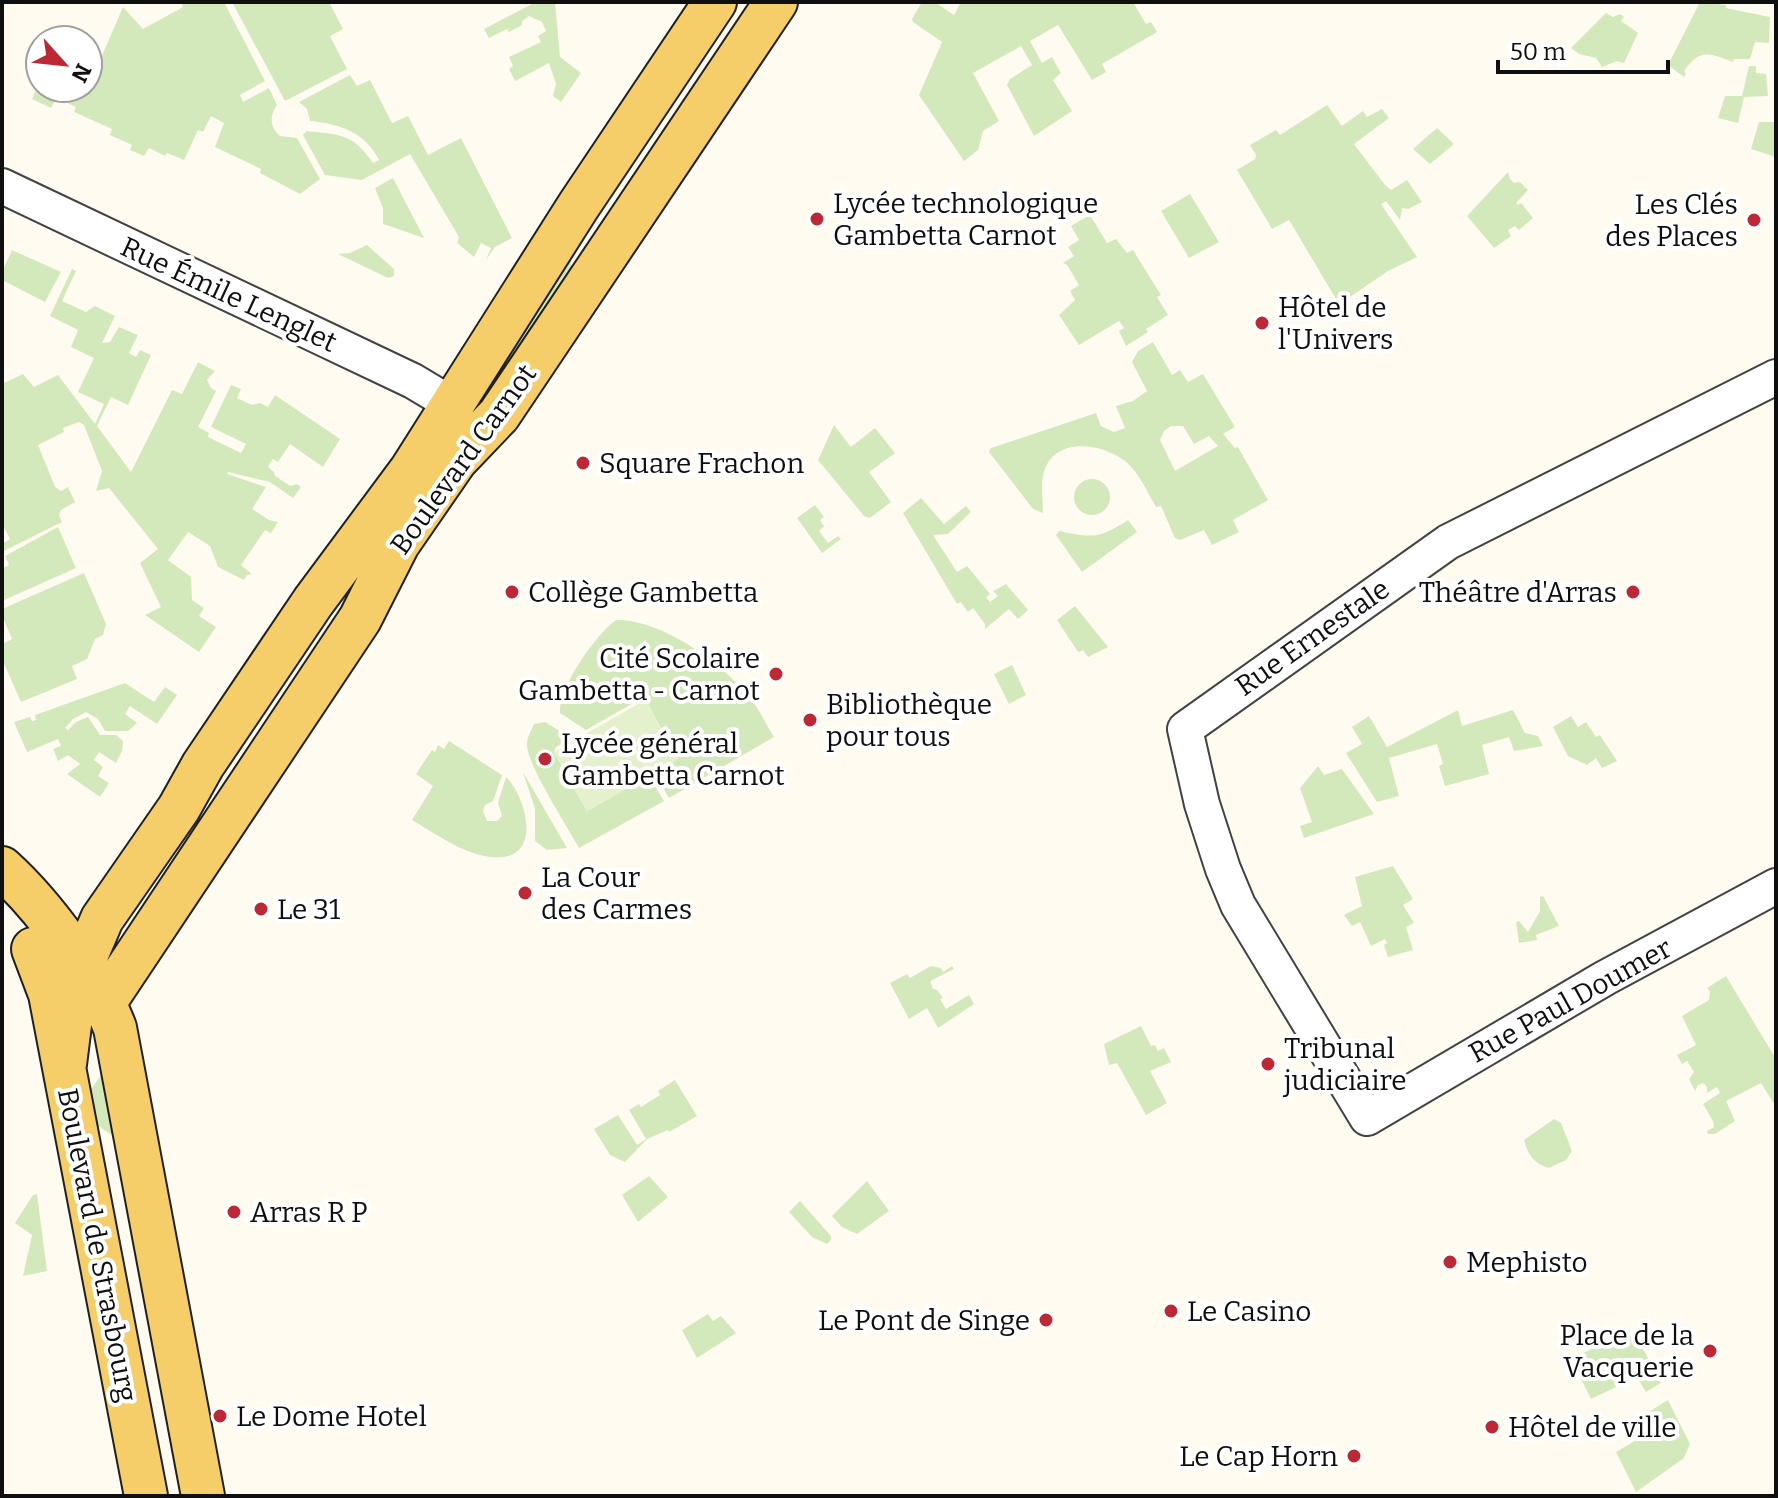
<svg xmlns="http://www.w3.org/2000/svg" width="1778" height="1498" viewBox="0 0 1778 1498" font-family="Bitter,serif">
	<style>
		.green { fill: #d4e9bb; fill-rule: evenodd }
		.pitch { fill: #e5f0cc }
		.lines { fill: none; stroke-linecap: round; stroke-linejoin: round }
		.minor-casing { stroke: #424242; stroke-width: 38 }
		.major-casing { stroke: #202020; stroke-width: 46 }
		.minor { stroke: #fff; stroke-width: 34 }
		.major { stroke: #f5ce6a; stroke-width: 42 }
		.poi-dot { fill: #bc2936; stroke: #fff; stroke-width: 3 }
		.labels { text-anchor: middle; stroke-width: 8; stroke-linejoin: round; paint-order: stroke }
		.poi-label { font-size: 28px; fill: #0f0f0f; stroke: #fff; text-anchor: start }
		.street-label { font-size: 28px; fill: #0f0f0f; stroke: #fff }
	</style>
	<rect width="100%" height="100%" fill="#fffbf1"/>
	<path class="green" d="M181,2H224L265,81L240,95L243,102L269,88L277,105C269,116 270,127 280,136L297,138L320,179L300,194L260,173L261,169L215,147L224,123L211,116L203,132L198,130L184,160L167,153L165,156L149,148L144,156L130,150L132,145L110,135L112,129L74,112L76,107L56,98L51,108L32,99L40,81V88H88L123,7L143,29L183,7Z
		M232,2H329L343,29L330,36L347,69L285,101Z
		M536,2H555L560,57L581,73L561,102L553,96L556,84L549,63L515,81L509,69L513,66L509,57L541,42L538,36L546,31L542,22L529,16L522,21V25L509,32L507,29L489,38L484,29Z
		M922,2H935L954,15L961,2H1133L1146,24L1151,22L1157,32L1102,64L1106,72L1092,80L1058,25L1030,41L1042,63L1052,57L1061,73L1053,80L1072,111L1034,136L1007,85L1010,79L1032,65L1021,46L973,73L999,121L983,131L978,150L964,161L919,95L942,42L913,22L912,19Z
		M1700,2L1726,5V8L1770,17L1769,43L1755,42L1750,59H1734L1733,62C1709,53 1700,48 1684,71L1686,74L1684,77L1668,65Z
		M1606,13L1613,17L1620,14L1624,17L1621,21L1638,33L1624,63L1617,61L1602,67L1596,58L1579,54L1571,48Z
		M1749,66H1756V73L1766,74L1768,96L1744,97L1738,123L1718,118L1725,96H1742Z
		M350,75L357,86L370,80L392,123L408,116L428,155L461,138L512,238L495,247L486,260L491,248L481,243L474,257L457,243L459,237L410,154L362,180L325,175L303,135L307,131C339,135 352,132 373,163L379,160C365,132 340,124 310,121L307,109L299,102Z
		M1327,105L1342,126L1363,111L1367,117L1382,109L1389,118L1354,144L1385,185L1391,190L1407,180L1422,202L1408,209L1402,208L1400,220L1386,201L1381,204L1417,257L1388,271L1350,297L1347,292L1336,299L1289,220L1272,229L1237,170L1255,159L1256,155L1250,145L1276,130L1280,135Z
		M1759,122H1776V157L1751,149Z
		M1437,128L1454,144L1430,164L1413,149Z
		M1508,172L1510,179L1514,183L1520,182L1528,190L1516,203L1518,205L1521,203L1533,218L1519,230L1515,226L1508,230L1511,236L1494,248L1467,216Z
		M393,178L424,238L383,224V208L375,188Z
		M1190,194L1219,242L1189,258L1161,211Z
		M1090,215L1107,243L1116,239L1127,253L1133,250L1161,295L1157,297L1168,315L1146,329L1148,332L1126,346L1119,331L1124,328L1119,321L1079,345L1059,315L1075,300L1070,291L1079,285L1067,265L1063,263L1074,256L1068,247L1079,240L1071,226Z
		M367,245L394,269V276L388,278L338,254L350,253Z
		M12,250L61,272L45,302L2,280V272Z
		M570,261L575,280L490,398L482,391Z
		M72,269L76,271L62,301L86,312L95,306L115,316L102,343L110,342L119,327L138,335L129,353L136,357L140,350L151,355L128,405L111,397L97,426L131,472L172,390L182,394L198,362L215,371L207,380L211,388L216,391L198,427L209,433L208,437L241,453L246,444L211,427L231,385L241,389L237,398L252,405L260,403L268,407L275,395L340,439L323,467L290,444L278,462L273,459L268,467L275,473L274,475L290,486L297,484L301,487L293,498L270,482L228,472L227,474L266,487L252,509L269,520L278,522L271,533L265,530L241,565L252,574L247,575L244,580L218,567L210,546L188,532L168,560L191,577L192,600L204,608L199,616L216,627L199,652L145,615L161,607L140,563L158,549L109,488L96,491L102,471L84,425L79,422L63,428L64,432L38,445L55,487L61,491L68,487L75,502L61,510L59,515L62,522L2,552V544L10,539L2,523V384L23,374L34,387L58,375L95,424L104,404L78,392L94,358L71,347L78,330L50,316Z
		M1153,342L1172,375L1180,370L1188,382L1203,374L1235,427L1223,434L1235,448L1238,447L1268,500L1233,520L1239,532L1212,545L1204,530L1180,540L1175,538L1161,506L1156,507C1147,492 1139,472 1125,461C1100,442 1052,436 1043,475C1041,487 1043,501 1043,513L1033,509L989,452L991,448L1096,413L1101,426L1114,432L1125,428L1116,406L1133,401L1147,391L1132,362L1138,351ZM1171,426H1183L1194,444L1209,436L1218,446L1175,471L1160,440L1164,431Z
		M834,425L851,447L875,428L895,453L869,472L891,502L870,518L864,516L818,460Z
		M1074 497a18 18 0 1 1 36 0a18 18 0 1 1-36 0Z
		M921,498L944,524L966,506L971,512L948,534L933,535L957,572L967,566L990,594L986,597L990,602L998,596L993,591L1006,584L1028,610L1018,619L1009,609L985,629V624L973,608L968,612L961,602L957,604L903,513Z
		M815,505L824,517L820,520L824,526L819,531L828,543L838,536L841,539L822,553L797,518Z
		M1128,520L1137,532L1082,572L1056,535L1059,531C1094,538 1098,539 1128,520Z
		M58,527L76,568L2,601V569L9,565L5,556Z
		M84,573L106,624L103,635L95,639L87,659L72,666L77,679L21,702L2,659V644L12,639L2,615V609Z
		M1075,606L1108,647L1088,657L1083,650L1078,652L1057,620Z
		M616,620C661,619 720,662 748,695C759,708 765,723 774,737L669,798L654,773L678,759L644,697L586,730L560,713C558,688 596,634 616,620Z
		M1012,665L1026,695L1009,704L994,674Z
		M125,683L154,702L165,687L177,695L157,724L130,706L125,714L137,723L128,731H105L98,719L86,712L73,719L65,728L68,730L76,722L88,717L100,735H116L123,741L122,751L116,763L99,752L94,760L103,767L98,776L109,783L100,797L67,774L80,764L68,755L58,761L53,749L61,746L58,739L27,752L14,722L30,717L32,721L36,720L35,715Z
		M1458,710L1462,726L1513,710L1525,733L1538,736L1543,746L1514,751L1509,737L1482,745L1489,774L1445,786L1439,766L1443,764L1437,744L1389,758L1399,796L1377,802L1346,753L1362,744L1352,727L1369,716L1387,747Z
		M1571,716L1578,727L1586,722L1596,737L1600,735L1617,761L1602,768L1596,758L1587,765L1568,756L1553,727Z
		M545,722L571,738L556,747L554,752L587,811L649,776L664,801L579,848C566,824 531,771 527,747C526,739 531,731 534,724Z
		M449,741L502,775L493,801L485,805L483,811L487,821H497L502,816L498,803L506,777C525,795 542,854 502,857C471,860 438,835 412,820L433,786L416,774L432,750L435,752L438,745L444,749Z
		M1318,766L1324,775L1342,769L1374,814L1304,838L1300,826L1312,822L1300,788Z
		M523,772L567,848L547,850L535,841V809Z
		M1393,866L1413,899L1403,905L1414,923L1406,927L1413,950L1388,957L1384,945L1387,943L1385,939L1371,946L1360,922L1352,926L1344,915L1362,906L1355,877Z
		M1543,896L1559,926L1536,935L1537,940L1519,943L1516,922L1519,921L1528,932L1540,911V897Z
		M931,966L941,968L943,972L952,966L954,969L930,981L933,989L937,990L943,998L940,999L946,1009L969,995L974,1004L938,1028L927,1008L909,1019L890,983L907,974L910,978Z
		M1726,976L1776,1059V1076L1774,1077L1776,1107L1761,1083L1726,1101L1735,1121L1715,1134H1708L1707,1131L1714,1127L1713,1121L1703,1104L1720,1093L1717,1087L1707,1093V1087L1703,1083L1698,1085L1695,1091L1689,1079L1694,1072L1687,1061L1682,1064L1677,1055L1696,1045L1682,1016L1709,1000L1710,992L1707,988Z
		M1141,1026L1151,1046L1155,1045L1158,1051L1164,1048L1171,1062L1150,1071L1167,1103L1146,1115L1117,1063L1109,1065L1104,1044Z
		M104,1071L126,1144L86,1118L82,1102Z
		M675,1080L697,1116L669,1132L668,1130L647,1139L625,1162L610,1155L594,1129L618,1115L637,1145L646,1139L629,1110L639,1104L641,1107L660,1095L658,1091Z
		M1554,1119L1561,1123L1572,1151L1566,1160L1549,1168C1534,1164 1528,1155 1524,1140Z
		M649,1176L668,1197L638,1222L622,1195Z
		M867,1181L889,1211L857,1234L842,1227L832,1216Z
		M37,1194L47,1271L23,1276L32,1235L15,1223L33,1195Z
		M800,1201L831,1236V1240L827,1244L812,1237L789,1212Z
		M708,1314L713,1321L721,1316L736,1333L697,1358L682,1330Z
		M1624,1333L1638,1339L1661,1383L1646,1392L1637,1377L1591,1399L1571,1359Z
		M1668,1400L1690,1444L1684,1458L1636,1492L1616,1452L1650,1432L1642,1416Z"/>
	<path class="pitch" d="M645,700L679,759L587,811L554,752Z"/>
	<g class="lines">
		<defs>
			<path id="minor" d="M2,186L413,381L453,405
				M1776,377L1448,542L1185,729L1202,804L1223,869L1238,905L1367,1118L1605,978L1776,886"/>
			<path id="major" d="M2,868C44,906 95,975 115,1028L203,1496
				M33,949L50,994L146,1496
				M105,1002L360,619L398,544L456,460L499,415L776,2
				M65,1064L73,1001L82,966L102,919L179,808L203,765L313,602L411,470L579,205L715,2"/>
		</defs>
		<use href="#minor" class="minor-casing"/>
		<use href="#major" class="major-casing"/>
		<use href="#minor" class="minor"/>
		<use href="#major" class="major"/>
	</g>
	<g class="poi-dot">
		<circle cx="817" cy="219" r="8"/>
		<circle cx="1754" cy="220" r="8"/>
		<circle cx="1262" cy="323" r="8"/>
		<circle cx="583" cy="463" r="8"/>
		<circle cx="512" cy="592" r="8"/>
		<circle cx="1633" cy="592" r="8"/>
		<circle cx="776" cy="674" r="8"/>
		<circle cx="810" cy="720" r="8"/>
		<circle cx="545" cy="759" r="8"/>
		<circle cx="525" cy="893" r="8"/>
		<circle cx="261" cy="909" r="8"/>
		<circle cx="1268" cy="1064" r="8"/>
		<circle cx="234" cy="1212" r="8"/>
		<circle cx="1450" cy="1262" r="8"/>
		<circle cx="1171" cy="1311" r="8"/>
		<circle cx="1046" cy="1320" r="8"/>
		<circle cx="1710" cy="1351" r="8"/>
		<circle cx="220" cy="1416" r="8"/>
		<circle cx="1492" cy="1427" r="8"/>
		<circle cx="1354" cy="1456" r="8"/>
	</g>
	<g class="labels">
		<g class="poi-label">
			<text x="833" y="213">Lycée technologique<tspan x="833" dy="32">Gambetta Carnot</tspan></text>
			<text x="1738" y="214" text-anchor="end">Les Clés<tspan x="1738" dy="32">des Places</tspan></text>
			<text x="1278" y="317">Hôtel de<tspan x="1278" dy="32">l'Univers</tspan></text>
			<text x="599" y="473">Square Frachon</text>
			<text x="528" y="602">Collège Gambetta</text>
			<text x="1617" y="602" text-anchor="end">Théâtre d'Arras</text>
			<text x="760" y="668" text-anchor="end">Cité Scolaire<tspan x="760" dy="32">Gambetta - Carnot</tspan></text>
			<text x="826" y="714">Bibliothèque<tspan x="826" dy="32">pour tous</tspan></text>
			<text x="561" y="753">Lycée général<tspan x="561" dy="32">Gambetta Carnot</tspan></text>
			<text x="541" y="887">La Cour<tspan x="541" dy="32">des Carmes</tspan></text>
			<text x="277" y="919">Le 31</text>
			<text x="1284" y="1058">Tribunal<tspan x="1284" dy="32">judiciaire</tspan></text>
			<text x="250" y="1222">Arras R P</text>
			<text x="1466" y="1272">Mephisto</text>
			<text x="1187" y="1321">Le Casino</text>
			<text x="1030" y="1330" text-anchor="end">Le Pont de Singe</text>
			<text x="1694" y="1345" text-anchor="end">Place de la<tspan x="1694" dy="32">Vacquerie</tspan></text>
			<text x="236" y="1426">Le Dome Hotel</text>
			<text x="1508" y="1437">Hôtel de ville</text>
			<text x="1338" y="1466" text-anchor="end">Le Cap Horn</text>
		</g>
		<g class="street-label">
			<text transform="translate(229 294) rotate(25)" y="10">Rue Émile Lenglet</text>
			<text transform="translate(463 459) rotate(-54)" y="10">Boulevard Carnot</text>
			<text transform="translate(1312 637) rotate(-35)" y="10">Rue Ernestale</text>
			<text transform="translate(1570 1000) rotate(-29)" y="10">Rue Paul Doumer</text>
			<text transform="translate(98 1245) rotate(79)" y="10">Boulevard de Strasbourg</text>
		</g>
	</g>
	<rect width="1778" height="1498" fill="none" stroke="#0f0f0f" stroke-width="8"/>
	<g transform="translate(64 64) rotate(117)"><circle r="38" fill="#ffffff" stroke="#9f9f9f" stroke-width="2"/>
	<path d="M0-6L14 30L0 20L-14 30Z" fill="#bc2936"/>
	<text y="-12" font-size="22" font-weight="bold" text-anchor="middle" fill="#0f0f0f">N</text>
	</g>
	<path d="M1498 60v12h170v-12" fill="none" stroke="#0f0f0f" stroke-width="4"/>
	<text x="1510" y="60" font-size="24" fill="#0f0f0f" stroke="#ffffff" stroke-width="6" paint-order="stroke">50 m</text>
</svg>
